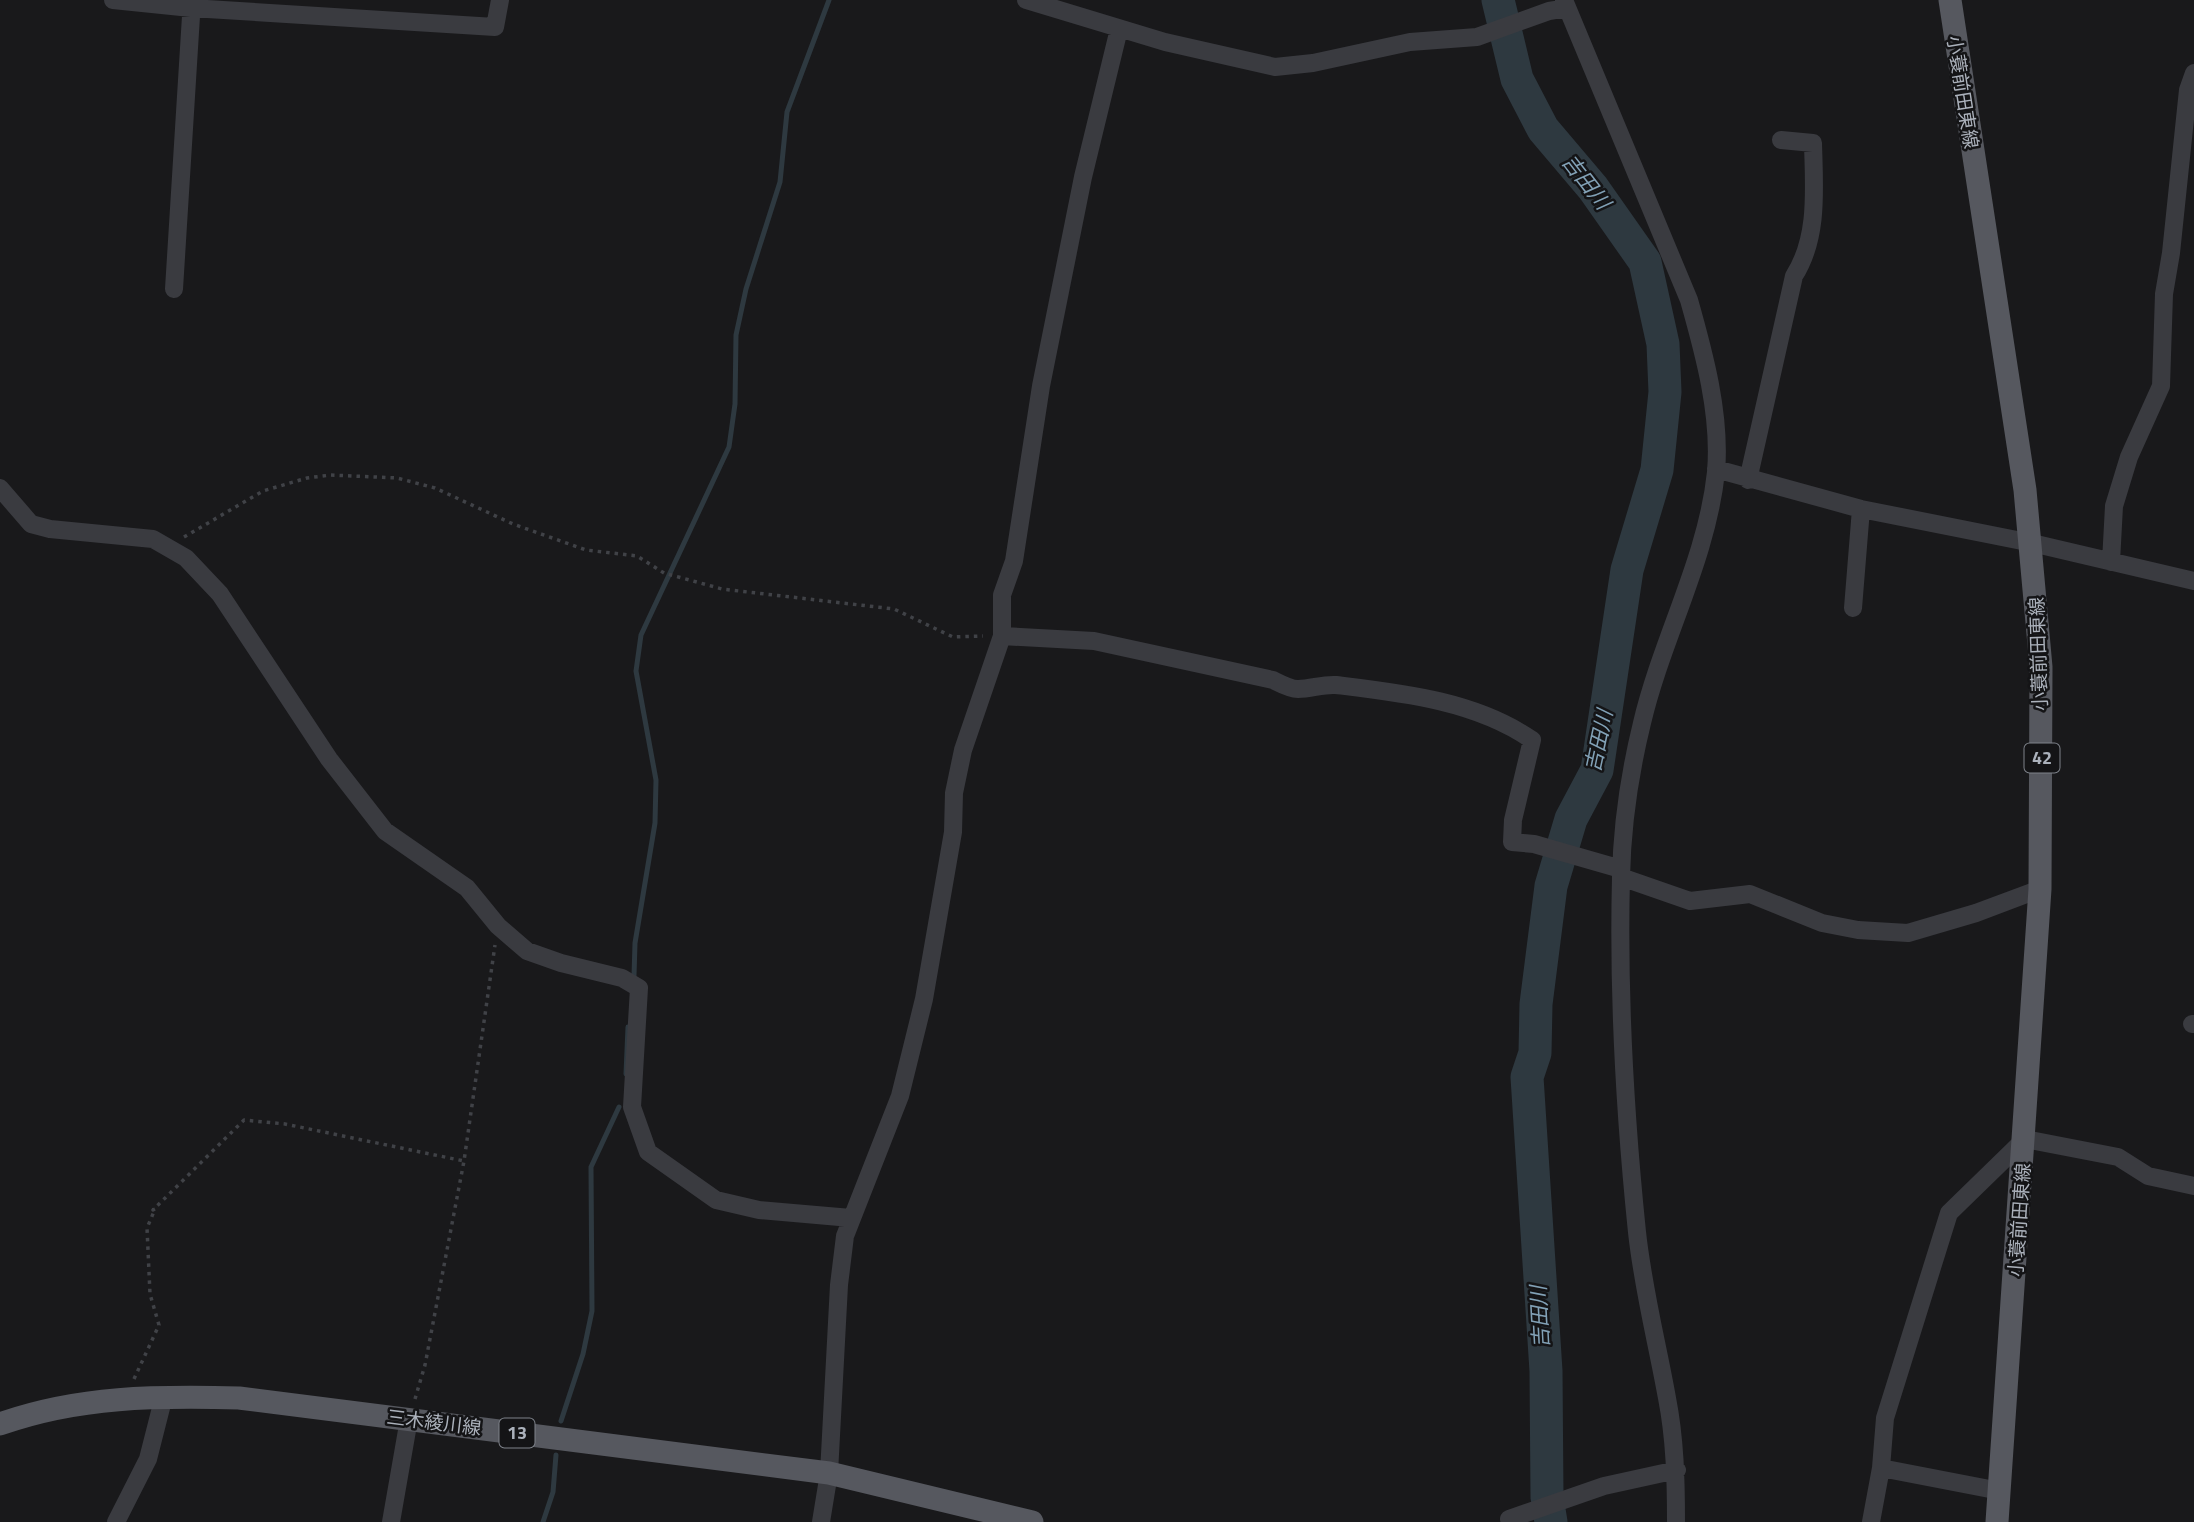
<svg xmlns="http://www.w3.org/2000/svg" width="2194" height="1522" viewBox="0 0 2194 1522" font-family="'Titillium Web','Noto Sans JP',sans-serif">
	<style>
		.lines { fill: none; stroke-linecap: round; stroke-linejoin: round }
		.stream { stroke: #2e3940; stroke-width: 5 }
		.river { stroke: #2e3940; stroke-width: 33 }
		.path { stroke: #404247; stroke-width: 3.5; stroke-dasharray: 3.5 5; stroke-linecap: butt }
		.minor { stroke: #3a3b40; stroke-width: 18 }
		.major { stroke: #56585f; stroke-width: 23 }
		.labels { text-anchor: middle; stroke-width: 5; stroke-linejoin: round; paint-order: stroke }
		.shield { fill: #141416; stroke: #7e828a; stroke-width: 2 }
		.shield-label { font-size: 18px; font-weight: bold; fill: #abb1bb }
		.street-label { font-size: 19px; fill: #abb1bb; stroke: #141416 }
		.water-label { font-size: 21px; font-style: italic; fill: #82a1b6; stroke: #141416 }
	</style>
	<rect width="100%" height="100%" fill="#19191b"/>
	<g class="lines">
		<path class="stream" d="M634,976L635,943L655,823L656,780L636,671L641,635L729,447L735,404L736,335L746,289L780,182L787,112L829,0
			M626,1074L628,1027
			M561,1421L583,1354L592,1311L591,1167L619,1107
			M543,1522L553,1492L556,1455"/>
		<path class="river" d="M1498,0L1517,79L1543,129L1593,188L1645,262L1663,344L1665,392L1657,470L1627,570L1597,770L1571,819L1551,886L1536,1004L1535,1053L1527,1077L1546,1371L1547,1497L1551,1522"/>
		<path class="path" d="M184,537L263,491L307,478L331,475L397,478L435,488L513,524L586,550L637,556L664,573L722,589L894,609L953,637L983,636
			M134,1379L159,1325L150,1294L147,1228L155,1209L153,1210L244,1120L285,1124L464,1161
			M415,1399L425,1365L464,1161L495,945"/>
		<path class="minor" d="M113,0L191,8L495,27L500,0
			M1026,0L1165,42L1275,67L1313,63L1410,42L1477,37L1549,11L1567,8
			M1564,0L1689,300C1704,353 1721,415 1716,472C1707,559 1662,638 1642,723C1630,772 1622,826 1621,877C1618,995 1625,1115 1637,1232C1643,1289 1657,1342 1667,1398C1675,1439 1676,1480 1676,1522
			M174,289L192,0
			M1716,469L1861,509L2032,543L2194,581
			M1748,480L1794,276C1819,237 1814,187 1813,143L1781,140
			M0,488L31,524L50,529L153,539L186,558L220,594L329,759L385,831L467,888L498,926L527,951L561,963L622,978L639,988L632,1107L648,1152L716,1200L759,1210L851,1218
			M2111,562L2114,506L2129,457L2161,386L2164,294L2171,253L2188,90L2194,73
			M1853,608L1861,509
			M1002,636L1094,641L1273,680C1281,684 1290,689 1298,689C1311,689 1323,684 1336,685C1402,693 1476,701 1532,740L1513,820L1512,842L1534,844L1621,869
			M1621,877L1690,901L1750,894L1822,923L1858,930L1908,933L1976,913L2040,889
			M2192,1024H2194
			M1881,1468L2000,1491
			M1509,1519L1604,1486L1677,1470
			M116,1522L148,1459L164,1396
			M391,1522L409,1419
			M821,1522L829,1473L839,1285L845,1236L900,1096L924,999L953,832L954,793L963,750L1002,636V595L1014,561L1041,386L1083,177L1119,29
			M1871,1522L1881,1468L1885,1418L1949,1213L2025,1139L2118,1157L2148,1176L2194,1186"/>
		<path class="major" d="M1950,0L2025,490L2041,667L2040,889L1997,1522
			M0,1424C79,1396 157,1396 239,1398L829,1473L1032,1522"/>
	</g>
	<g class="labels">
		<g class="shield">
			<rect x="2024.5" y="743.5" width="35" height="29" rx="5"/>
			<rect x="499.5" y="1418.5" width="35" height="29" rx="5"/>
		</g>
		<g class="shield-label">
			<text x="2042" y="764">42</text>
			<text x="517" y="1439">13</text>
		</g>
		<g class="street-label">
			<text transform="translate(1963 92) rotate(81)" y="7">小蓑前田東線</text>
			<text transform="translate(2038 654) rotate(-92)" y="7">小蓑前田東線</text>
			<text transform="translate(2019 1220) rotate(-86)" y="7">小蓑前田東線</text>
			<text transform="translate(434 1422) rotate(7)" y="7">三木綾川線</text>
		</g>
		<g class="water-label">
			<text transform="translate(1586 182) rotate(52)" y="7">吉田川</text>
			<text transform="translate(1599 741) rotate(-78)" y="7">吉田川</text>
			<text transform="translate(1540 1317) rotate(-93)" y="7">吉田川</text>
		</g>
	</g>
</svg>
